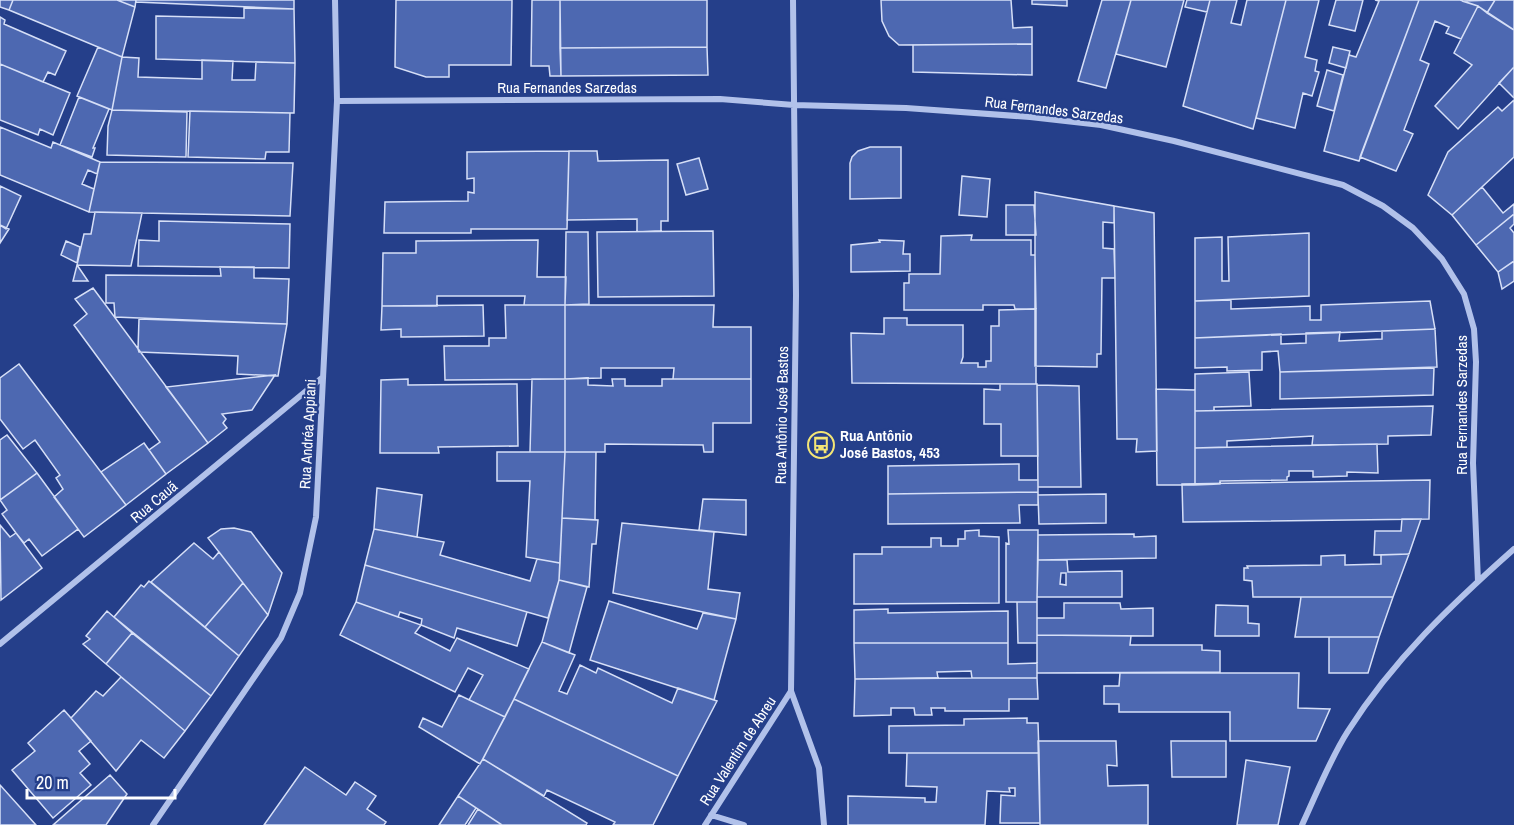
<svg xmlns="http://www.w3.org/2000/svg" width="1514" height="825" viewBox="0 0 1514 825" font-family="'Archivo Narrow',sans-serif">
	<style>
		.building { fill: #4d68b1; stroke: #d6dff7; stroke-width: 1.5; fill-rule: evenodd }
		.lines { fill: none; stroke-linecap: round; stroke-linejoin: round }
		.minor { stroke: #b1c1ea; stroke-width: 6 }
		.labels { text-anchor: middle; stroke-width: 4.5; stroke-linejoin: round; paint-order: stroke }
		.street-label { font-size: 15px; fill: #fff; stroke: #253f8a }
		.poi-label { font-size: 15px; font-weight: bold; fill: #fff; stroke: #253f8a; text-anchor: start }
	</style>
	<rect width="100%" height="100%" fill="#253f8a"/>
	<path class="building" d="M0,0H13L9,10L0,7Z
		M13,0H117L135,7L122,57L9,10Z
		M117,0H136L135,7Z
		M136,0H294V9L136,2Z
		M396,0H512L511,65H449V77H426L395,67Z
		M532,0H560L561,76H550L549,66H531Z
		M560,0H707V47L560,48Z
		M881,0H1011L1013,28L1032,27V44L899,45L889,36L882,21Z
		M1032,0H1067V6L1032,4Z
		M1102,0H1131L1106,88L1078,81Z
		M1131,0H1184L1166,67L1116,54Z
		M1187,0H1210L1207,12L1185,7Z
		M1210,0H1237L1231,23L1241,25L1247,0H1286L1253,129L1183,106Z
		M1286,0H1319L1305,57L1317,60L1315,71L1319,72L1312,96L1303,93L1295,128L1256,118Z
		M1336,0H1363L1355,31L1329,25Z
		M1375,0H1419L1359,161L1324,151L1349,55L1356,57L1379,1Z
		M1419,0H1460L1478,6L1461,39L1446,33L1449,27L1435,21L1420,60L1429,64L1404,130L1413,134L1396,171L1360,157Z
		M1495,0L1487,13L1478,6L1462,1Z
		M1495,0H1514V30L1487,13Z
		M1478,6L1514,30V67L1458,129L1435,106L1472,65L1454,53Z
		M244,8L294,9L295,63L156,59V16L244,18Z
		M0,17L5,20L4,24L66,51L55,75L48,72L43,82L0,64Z
		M1032,44V75L913,72V45Z
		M98,47L122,57L112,110L77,96Z
		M707,47L708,75L561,76L560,48Z
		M1333,47L1350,51L1346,68L1329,63Z
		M122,57L139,58L138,77L202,79V60L233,61L232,80H255L256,62L295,63L294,113L112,110Z
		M0,64L70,93L53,135L40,129L38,135L0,120Z
		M1514,67V98L1499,83Z
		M1327,70L1343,75L1334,111L1317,106Z
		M79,97L109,109L93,148H95L92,157L60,145Z
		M1514,100V157L1452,215L1428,195L1448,152L1498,107L1502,111Z
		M112,110L187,112L186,157L107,155L108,126Z
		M190,111L290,113L289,152H266L265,159L188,157Z
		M0,127L51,148L53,142L100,162L97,174L88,170L82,184L94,189L89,212L0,175Z
		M870,147H901V198L850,199V163L852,157L858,151Z
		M569,151L567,229H471V233H384L385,202L468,201V192L474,193V178L467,179V152Z
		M569,151H597L598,161L668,160V221H661V231L637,232V219L567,220Z
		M699,158L708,189L686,195L677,164Z
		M100,162L293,163L290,216L89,212Z
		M962,176L990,179L987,217L959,215Z
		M0,186L21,196L6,229L0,225Z
		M1482,187L1503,213L1514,204V214L1476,245L1452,215Z
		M1035,192L1114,206V223L1103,222V248L1114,249L1115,278H1102L1101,354H1097V367L1035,366Z
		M1006,205H1034L1036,235H1006Z
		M1114,206L1154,213L1157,451L1136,452L1137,439H1117Z
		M95,212L142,213L131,266L77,265L84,234H91Z
		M1514,214V224L1510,228L1514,233V261L1498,272L1476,245Z
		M159,221L290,224L289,268L138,266L139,240L159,241Z
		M0,225L9,229L0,243Z
		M713,231L714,296L598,297L597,232Z
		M566,232H588L589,304L565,305Z
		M1309,233V296L1195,301V238L1222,237V281H1229L1228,237Z
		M972,235L971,240H1031V255H1035L1036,309H1015L1014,305H983V310H904V283H909V274H940L941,236Z
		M538,240L537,277H566L565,305H524L525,296H437V306H382L383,253H416V241Z
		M879,240L904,241L903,254H910V271L851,272V245L880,242Z
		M66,241L80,247L77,263L61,255Z
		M1514,261V281L1502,289L1498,272Z
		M77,265L88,281H73Z
		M220,267H254V278L289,279L287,324L115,317L114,303H106V275L221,276Z
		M93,288L208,443L166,474L149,450L160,442L74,325L87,314L75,299Z
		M1231,300V309L1310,306V320H1321V305L1430,301L1435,329L1195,338V301Z
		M483,305L484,336L401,337V329L381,330L382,306Z
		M505,305H565V379L445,380L444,346H489V338H506Z
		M565,305H714L713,327H751V379H673L674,368H601V378L565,379Z
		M1036,309V384L852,383L851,333L884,334V318H907V325H963V357L961,363H978V367H986V361H991V326H999V310Z
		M139,319L287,324L278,376L237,374L238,356L139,352L138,349Z
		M1435,329L1437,367L1280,372L1278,351L1262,352V370L1227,371V367L1195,368V338L1281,334V344L1306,343V333L1340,332L1339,341L1382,339V331Z
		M19,364L126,505L84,537L54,497L63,489L56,478L60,475L35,440L23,449L0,419V378Z
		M1434,368L1433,395L1280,399V372Z
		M1249,372L1251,406L1214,407V411H1195V374Z
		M275,375L252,410L222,414L226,419L223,423L227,428L208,443L166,387Z
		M588,378V385L613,386L612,379H625V386H662V379H751V423H713V452H704L703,445L605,444V452H565V379Z
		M408,379V385L517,384L518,446L438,447L439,453H380L381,380Z
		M532,379H565V452H530Z
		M1000,384H1037L1038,456H1001V424H984V389L1000,390Z
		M1037,385L1079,386L1081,487H1038Z
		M1156,389L1195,390V485H1157Z
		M1433,406L1431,435L1388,436V444L1312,445L1313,436L1227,441V447L1195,448V411Z
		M7,435L37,473L0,500V440Z
		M144,443L166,474L126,505L101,472Z
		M1377,444L1378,473L1347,472V476L1313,477V471H1289V476L1287,477V480L1220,481V484L1195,485V448Z
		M497,452H565L560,563L526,557L530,481H497Z
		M565,452H596L595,520L562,518Z
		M1019,464V480H1038V492L888,494V466Z
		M37,473L78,529L42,556L29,539L24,543L16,533L2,514L7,510L0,500Z
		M1430,480L1429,519L1183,522L1182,484Z
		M377,488L422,495L417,537L374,529Z
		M1038,492V505H1019L1020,523L888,524V494Z
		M1106,494V523L1039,524L1038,495Z
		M703,499L746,500V535L699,530Z
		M562,518L598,520L596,544H592L589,587L559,580Z
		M1402,519H1421L1409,554L1374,555L1375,531H1401Z
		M622,523L714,532L708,589L740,593L736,619L613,593Z
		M0,525L10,537L16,533L42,568L1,600Z
		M234,528L251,532L282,573L268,615L208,538L221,529Z
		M374,529L444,542L440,555L530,581L537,559L560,563L559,580L548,618L365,565Z
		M979,530V536L999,537V603L854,604V554H882V547H931V538H941V546H958V539H965V531Z
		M1008,530H1038L1037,602H1006V543L1009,544Z
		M1134,534V537L1156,536V558L1038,560V535Z
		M194,543L213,559L219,552L243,583L205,627L151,582Z
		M1409,554L1393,597H1253L1252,581L1244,580V568H1248L1247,566L1321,565V556L1345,555V565L1381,564V555Z
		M1038,560H1067L1068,572L1122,571V597H1037ZM1061,573H1066V585L1060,584Z
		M365,565L527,612L517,646L457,628L454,638L421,625L422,619L400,612L398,617L356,602Z
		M559,580L587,587L569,653L542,642Z
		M149,581L239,656L211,696L114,617L141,585L144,587Z
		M243,583L268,615L239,656L205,627Z
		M1301,597H1393L1379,637H1295Z
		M609,601L697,629L703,613L736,619L714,700L590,660Z
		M356,602L421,625L415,633L450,651L457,638L529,669L505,717L469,700L483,675L468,668L455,692L340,635Z
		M1017,602H1037V643H1018Z
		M1064,603H1120L1121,609L1153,608V636L1037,635V618H1064Z
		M1216,605L1248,606V623L1259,624V636H1215Z
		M888,609V613L1008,611V643H854V610Z
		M107,611L132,633L106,664L83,644L90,639L86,636Z
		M132,633L211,696L185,731L106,664Z
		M1037,635L1131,636L1130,645H1202V650L1220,651V672L1037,673Z
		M1329,637H1379L1368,673H1329Z
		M542,642L575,655L559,691L567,694L580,665L596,673L598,668L672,703L678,688L717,701L678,776L514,699Z
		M854,643H1008V664L1037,663V678H972L971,671L937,672L938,678L855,679Z
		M1120,673H1299L1298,708L1330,709L1316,741H1230V712H1119V704H1104V686H1119Z
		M121,677L185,731L164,758L141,740L116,771L71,718L96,691L103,696Z
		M972,678H1037L1038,699H1009V711H945V708H931L932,715H915L914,708H891V715L854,716L855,679Z
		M459,695L505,717L480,764L419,727L423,718L442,727Z
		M514,699L678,776L653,825H613L615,822L547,790L544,796L483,759Z
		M64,710L91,741L79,751L90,764L80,773L91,785L53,818L12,770L35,751L28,743Z
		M1027,718V723H1038L1039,753H889V726L964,725V719Z
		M1038,741H1116L1117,766L1107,765L1108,786L1148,785V825H1040Z
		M1171,741H1226V777H1172Z
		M907,753H1039L1040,823H1000L1001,795L1015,796V788H1009L1010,792L987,791L985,825H848V796L925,798V802H936L937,787L906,786Z
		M483,759L587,823L586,825H502L458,796Z
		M1246,760L1290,767L1278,825H1237Z
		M305,767L346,795L355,782L376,796L367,809L386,822L384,825H264Z
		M110,775L127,794L106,825H53Z
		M0,785L36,825H0Z
		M458,796L476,808L465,825H439Z
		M478,809L502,825H468Z"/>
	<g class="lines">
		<path class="minor" d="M793,0L796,295L791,691L819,768L824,825
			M337,101L720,99L794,105L906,108L1030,117L1101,125L1174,141L1343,185L1383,206L1413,228L1442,259L1464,294L1474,329L1476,362L1473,463L1478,581
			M0,644L323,377
			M711,815L744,825
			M153,825L281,638L300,593L316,517L337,101L335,0
			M705,825L791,691
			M1302,825C1316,795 1330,759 1348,731C1393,660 1452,604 1514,549"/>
	</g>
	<defs>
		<symbol id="bus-ring" viewBox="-11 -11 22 22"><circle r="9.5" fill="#253f8a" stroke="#f4e675" stroke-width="1.5"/><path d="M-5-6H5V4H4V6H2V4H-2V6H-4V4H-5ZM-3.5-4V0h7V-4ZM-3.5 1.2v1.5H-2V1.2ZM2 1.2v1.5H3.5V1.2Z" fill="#f4e675"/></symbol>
	</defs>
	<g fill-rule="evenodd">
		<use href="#bus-ring" x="806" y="430" width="30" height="30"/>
	</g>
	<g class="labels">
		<g class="street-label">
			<text x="567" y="93">Rua Fernandes Sarzedas</text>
			<text transform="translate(1054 110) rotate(7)" y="5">Rua Fernandes Sarzedas</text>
			<text transform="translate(1462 405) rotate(-90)" y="5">Rua Fernandes Sarzedas</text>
			<text transform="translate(782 415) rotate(-89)" y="5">Rua Antônio José Bastos</text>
			<text transform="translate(308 434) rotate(-87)" y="5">Rua Andréa Appiani</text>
			<text transform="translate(154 502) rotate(-40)" y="5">Rua Cauã</text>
			<text transform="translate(738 751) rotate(-57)" y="5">Rua Valentim de Abreu</text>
		</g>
		<g class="poi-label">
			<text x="840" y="441">Rua Antônio<tspan x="840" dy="17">José Bastos, 453</tspan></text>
		</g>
	</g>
	<path d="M27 789v9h148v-9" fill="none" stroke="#ffffff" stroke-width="3"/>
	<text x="36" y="789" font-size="18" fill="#ffffff" stroke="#253f8a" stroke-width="4.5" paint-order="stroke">20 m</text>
</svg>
